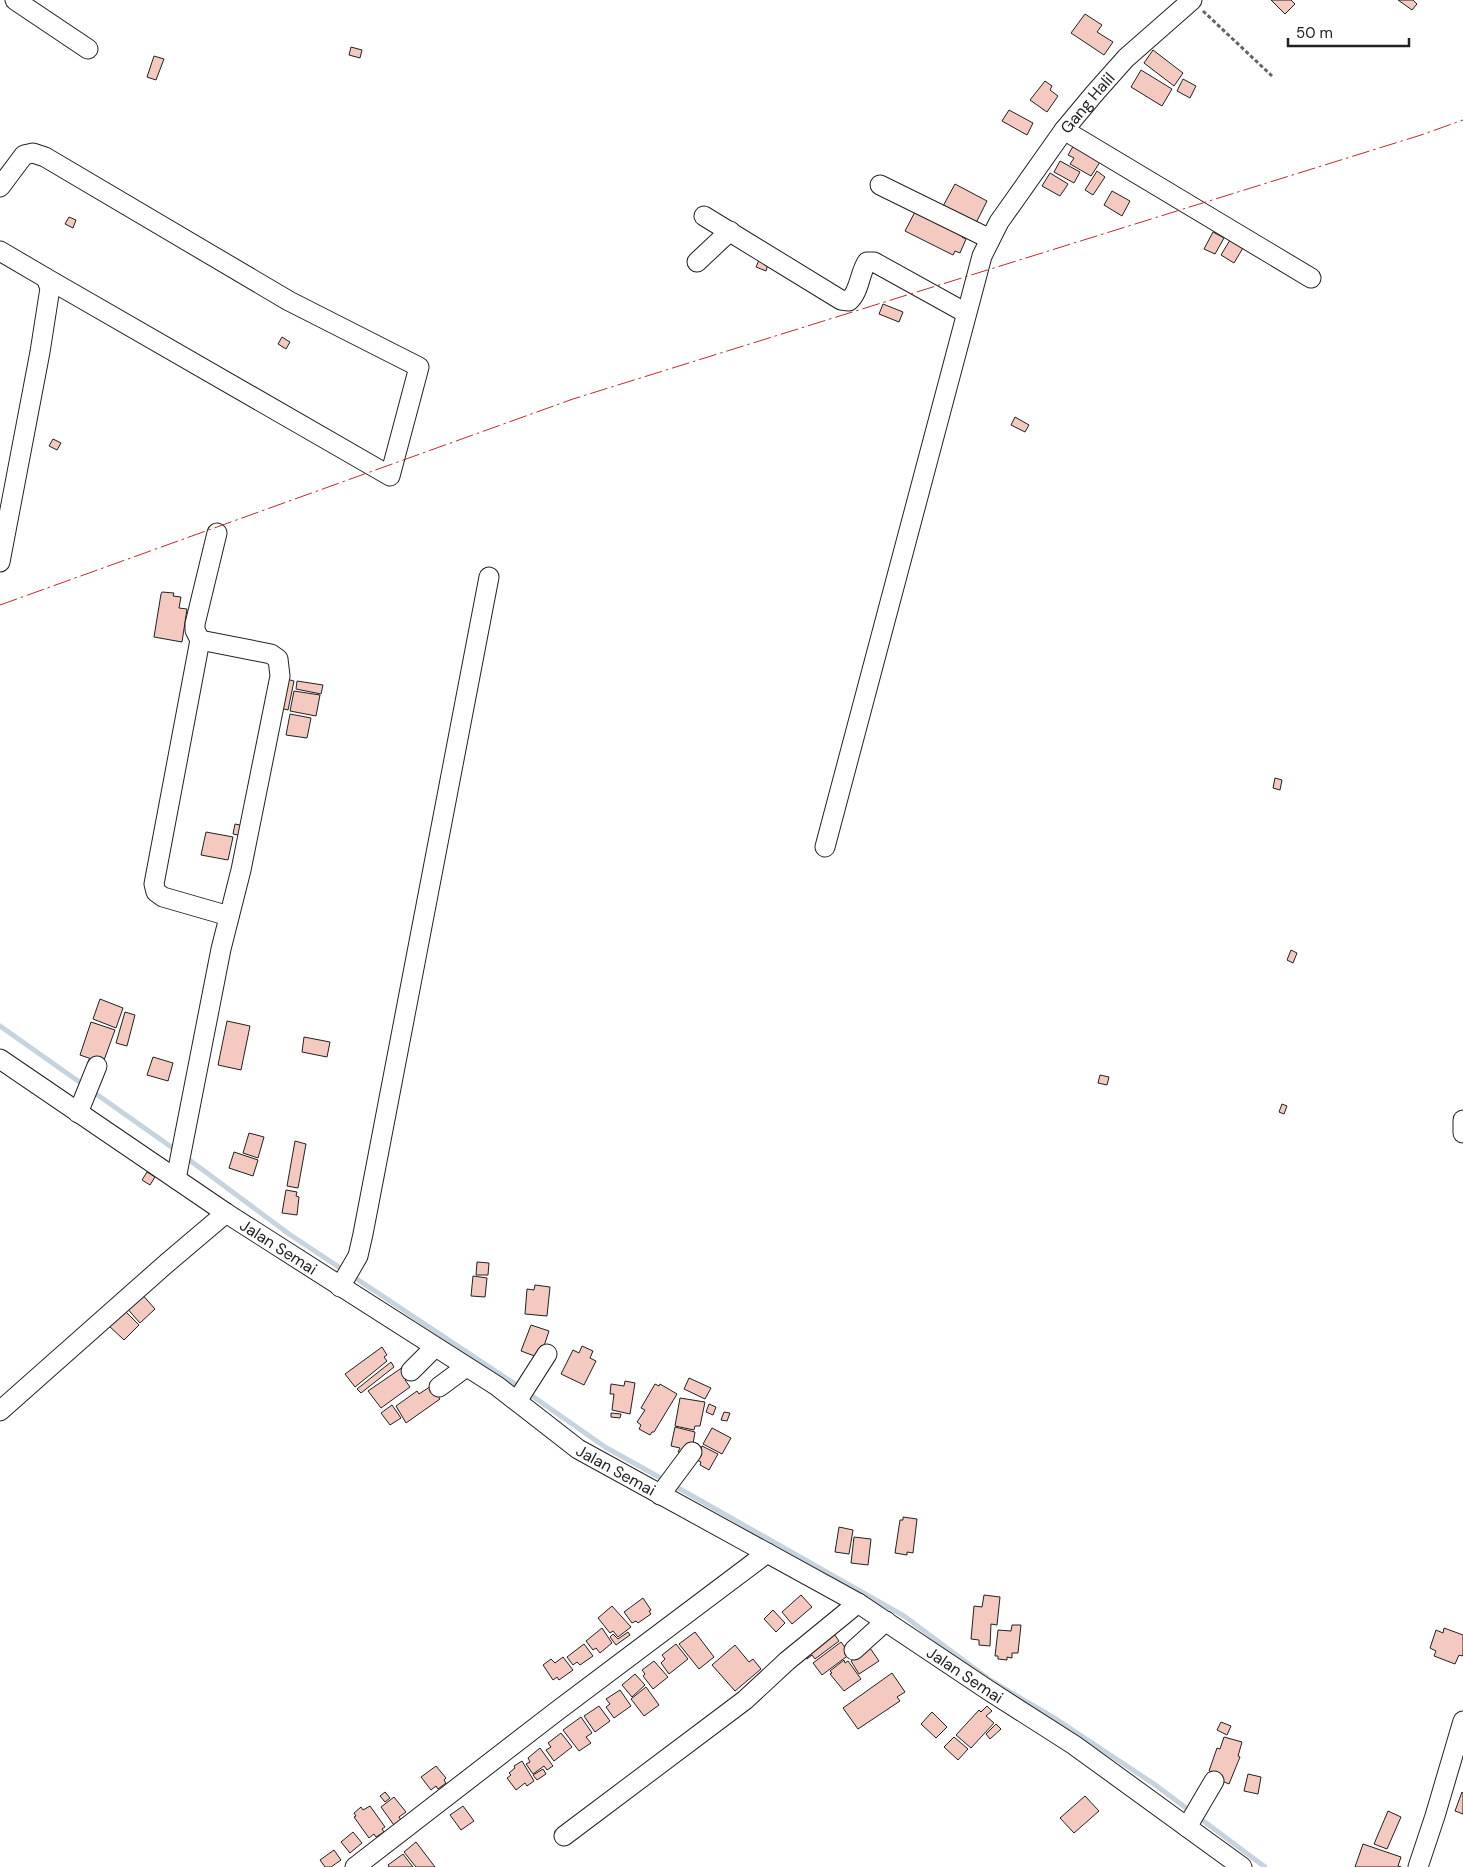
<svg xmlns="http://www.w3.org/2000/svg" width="1463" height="1867" viewBox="0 0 1463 1867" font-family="'DM Sans',sans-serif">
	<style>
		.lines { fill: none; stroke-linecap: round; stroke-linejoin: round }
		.stream { stroke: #c7d3dd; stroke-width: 5 }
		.building { fill: #f3c9c0; stroke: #222 }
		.minor-casing { stroke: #222; stroke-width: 21 }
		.path { stroke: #646464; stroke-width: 3; stroke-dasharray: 4 2.5; stroke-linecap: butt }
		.minor { stroke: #fff; stroke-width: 19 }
		.power { stroke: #c62828; stroke-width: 1; stroke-dasharray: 18 4 2.5 4; stroke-linecap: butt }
		.labels { text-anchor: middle; stroke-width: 4; stroke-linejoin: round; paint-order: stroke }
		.street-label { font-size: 16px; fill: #222; stroke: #fff }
	</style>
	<rect width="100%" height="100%" fill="#fff"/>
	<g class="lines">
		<path class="stream" d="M0,1026L85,1086
			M92,1091L177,1151
			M184,1156L289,1234L521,1388
			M528,1393L605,1447L666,1481
			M673,1485L904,1616L990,1680L1056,1719L1154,1784L1265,1867"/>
	</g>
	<path class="building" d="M1271,0H1291L1295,4L1285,14Z
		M1398,0H1413L1417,4L1412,10Z
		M1085,14L1102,25L1097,32L1113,42L1104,55L1071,33Z
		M351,47L362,50L360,58L349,55Z
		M1153,50L1183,73L1174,86L1144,63Z
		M154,56L164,59L156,80L147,77Z
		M1141,70L1172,89L1162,106L1131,87Z
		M1183,79L1196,86L1190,98L1177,91Z
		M1045,81L1052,86L1050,90L1058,96L1047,112L1030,100Z
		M1009,110L1033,123L1027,135L1002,121Z
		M1075,143L1100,162L1091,176L1070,164L1074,158L1068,155Z
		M1060,161L1080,172L1074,183L1054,172Z
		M1097,171L1105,177L1093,195L1085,190Z
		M1050,173L1068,184L1060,196L1042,186Z
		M955,184L987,201L975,225L942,208Z
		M1112,191L1130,201L1122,216L1104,205Z
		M917,208L964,232L962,237L966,239L960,253L955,251L953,255L905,231Z
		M69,217L76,220L73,228L65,224Z
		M1213,232L1224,238L1215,254L1204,249Z
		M1230,240L1243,248L1234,263L1221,255Z
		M759,260L768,264L766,271L756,267Z
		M883,304L903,312L899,322L879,314Z
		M282,337L290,342L286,349L278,344Z
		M1015,417L1029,425L1025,432L1011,425Z
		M53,439L61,443L57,450L49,446Z
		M162,592L174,593L173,596L181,597L179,608L187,609L182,642L154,637L161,594Z
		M286,679L294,681L288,710L280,708Z
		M297,681L323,685L321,694L296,689Z
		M294,691L320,695L316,716L290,711Z
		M290,714L311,718L307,738L286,735Z
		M1275,778L1282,780L1280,790L1273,788Z
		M235,824L245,826L243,836L233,834Z
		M206,832L233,837L228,860L201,855Z
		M1291,950L1297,953L1293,963L1287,960Z
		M100,999L123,1008L116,1028L93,1019Z
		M125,1012L135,1015L127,1046L116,1043Z
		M227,1021L250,1026L241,1070L218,1065Z
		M91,1022L115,1030L103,1063L80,1055Z
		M304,1037L330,1042L327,1057L302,1052Z
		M153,1057L173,1063L168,1081L147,1075Z
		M1100,1075L1109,1077L1107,1085L1098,1083Z
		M1282,1104L1287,1106L1284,1114L1279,1112Z
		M249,1133L264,1137L258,1158L243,1153Z
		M295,1141L306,1144L298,1188L287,1186Z
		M234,1152L258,1160L253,1176L229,1168Z
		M147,1172L155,1177L150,1185L142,1180Z
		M286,1190L297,1192L296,1196L299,1197L297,1215L282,1213Z
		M477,1262L489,1263L488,1275H476Z
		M473,1276L487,1278L485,1297L471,1296Z
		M535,1285L550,1287L547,1316L525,1314L527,1289L534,1290Z
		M140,1292L155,1309L140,1323L125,1306Z
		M123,1309L139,1325L124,1340L108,1325Z
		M531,1325L549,1331L540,1358L521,1351Z
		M582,1346L593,1351L590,1358L596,1361L584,1385L561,1374L573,1350L579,1353Z
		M382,1347L387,1355L384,1357L387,1361L355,1387L345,1374Z
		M391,1362L394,1367L361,1393L357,1389Z
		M403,1367L410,1376L405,1380L410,1387L381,1408L368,1391Z
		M689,1378L711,1388L705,1399L684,1389Z
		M625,1381L635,1383L630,1414L612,1410L614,1394H610L611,1384L624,1386Z
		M655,1384L659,1386L660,1384L677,1394L654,1432H652L650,1435L639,1429L641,1425L637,1422L645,1410L641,1408Z
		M431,1386L440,1399L406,1423L396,1406L417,1391L419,1394Z
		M680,1398L705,1402L700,1426H695L694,1430L675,1426Z
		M709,1404L716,1407L713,1415L706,1412Z
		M392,1405L401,1418L390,1425L381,1413Z
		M724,1412L730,1413L727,1421L721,1420Z
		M611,1413L621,1414L620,1418L611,1417Z
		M675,1427L695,1432L692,1450L689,1455L678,1452L680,1448L671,1446Z
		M712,1428L731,1438L722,1454L703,1444Z
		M702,1446L718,1454L709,1470L700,1465L701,1462L695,1459Z
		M903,1517L917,1519L913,1553L907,1552V1555L895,1553L900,1520H903Z
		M839,1527L853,1530L849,1554L835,1552Z
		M854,1537L871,1539L868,1565L851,1563Z
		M801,1595L812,1607L792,1624L782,1612Z
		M984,1595L1000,1597L997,1625L991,1624L990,1646L979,1645V1640L971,1639L974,1606L982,1607Z
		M643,1598L651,1610L649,1611L651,1614L638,1623L636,1621L632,1623L624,1612Z
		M612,1606L631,1627L618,1637L613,1631L610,1633L598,1618Z
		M773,1610L785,1623L776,1632L764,1619Z
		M1012,1625H1021L1018,1653H1012V1658L1007,1657V1660L998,1659V1656H995L998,1630L1011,1631Z
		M602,1628L612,1643L600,1653L596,1648L593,1650L586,1641Z
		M1444,1628L1463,1635V1655L1462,1656L1459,1655L1455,1664L1434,1656L1436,1651L1430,1648L1436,1630L1443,1633Z
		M832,1631L839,1641L815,1659L812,1655L807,1659L802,1654Z
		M628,1632L630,1635L616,1645L610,1637L613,1634L618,1639Z
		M695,1632L714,1657L699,1669L679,1644Z
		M841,1642L850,1654L822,1675L813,1663Z
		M584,1644L593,1656L580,1665L577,1662L573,1665L567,1657Z
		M676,1644L688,1659L669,1674L661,1663L665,1659L662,1655Z
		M735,1645L749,1662L753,1659L761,1669L735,1691L712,1665Z
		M870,1648L879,1661L859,1674L851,1661Z
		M563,1657L573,1670L559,1680L557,1677L553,1680L543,1665L551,1659L555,1663Z
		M844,1660L845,1663L848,1661L861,1679L844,1691L830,1674L832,1673L830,1671Z
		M654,1661L668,1677L653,1689L643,1676L645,1674L642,1670Z
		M892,1673L905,1692L897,1697L900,1701L858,1729L843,1708Z
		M635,1674L645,1685L632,1697L622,1685Z
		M646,1687L659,1705L644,1716L631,1699Z
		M620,1690L631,1706L614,1718L606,1707L610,1704L606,1699Z
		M599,1706L610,1721L595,1732L584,1716Z
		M987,1706L992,1711L986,1716L994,1723L971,1748L956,1735L979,1710L981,1712Z
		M932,1712L947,1727L936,1738L921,1724Z
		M581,1717L592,1733L586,1737L591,1743L579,1751L563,1730Z
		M1221,1722L1231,1726L1227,1735L1217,1730Z
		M996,1724L1001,1729L990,1739L986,1734Z
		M561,1733L572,1747L554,1761L546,1750L551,1747L548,1743Z
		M954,1737L968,1749L958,1760L944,1747Z
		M1224,1737L1242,1742L1238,1756L1240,1757L1229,1784L1215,1778L1216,1774L1209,1771L1217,1748L1220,1749Z
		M540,1748L553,1766L547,1770L544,1766L533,1774L526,1764L530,1762L528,1758Z
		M522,1761L534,1781L527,1786L525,1783L516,1790L507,1778L511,1775L509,1773L515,1768L514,1766Z
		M436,1766L446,1778L444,1780L446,1783L438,1789L436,1786L431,1790L421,1777Z
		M543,1769L546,1774L537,1780L533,1775Z
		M1248,1774L1261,1777L1258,1794L1244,1791Z
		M385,1792L390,1798L385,1802L380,1796Z
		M1462,1792L1463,1793V1814L1455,1811Z
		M1085,1796L1099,1811L1074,1833L1060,1818Z
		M394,1797L406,1812L399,1817L403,1823L396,1828L381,1807Z
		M370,1806L385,1827L382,1829L384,1832L376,1837L374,1834L369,1838L354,1817L356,1816L354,1813L361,1807L363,1810Z
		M463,1806L474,1821L461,1830L450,1815Z
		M1388,1811L1401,1817L1387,1849L1374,1844Z
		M353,1832L362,1843L350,1853L341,1842Z
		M416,1842L435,1867H416L404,1852Z
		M1363,1844L1401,1857L1398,1866L1401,1867H1355Z
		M334,1850L341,1860L331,1867H325L320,1860Z
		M403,1854L413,1867H389L388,1865Z"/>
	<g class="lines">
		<defs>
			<g id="minor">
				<path d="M15,0L88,49"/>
				<path d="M1064,130L1311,278"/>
				<path d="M880,185L990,239"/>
				<path d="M0,187L24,155L33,153L45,157L289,301L419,367L390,476L46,278"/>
				<path d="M704,216L841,300L849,301C860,291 859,274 867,262H874L966,313"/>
				<path d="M0,251L46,278L50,288L40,352L0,562"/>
				<path d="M697,262L730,231"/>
				<path d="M200,640L154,884L156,892L163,897L229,916"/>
				<path id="s1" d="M825,847L982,256L999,222L1064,130L1094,94L1126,58L1192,0"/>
				<path id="s2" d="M0,1059L226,1213L497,1386L578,1449L858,1603L988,1690L1074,1745L1242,1867"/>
				<path d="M78,1113L97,1066"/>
				<path d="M1463,1120V1133"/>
				<path d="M176,1179L221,949L241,870L280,676L278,659L271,654L200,640L195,630V624L217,533"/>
				<path d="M340,1287L358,1256L363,1234L489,577"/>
				<path d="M411,1371L435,1347"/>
				<path d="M439,1387L466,1367"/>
				<path d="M517,1401L547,1354"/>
				<path d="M0,1411L167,1263L226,1213"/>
				<path d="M660,1495L692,1452"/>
				<path d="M854,1650L886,1621"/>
				<path d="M1187,1827L1214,1781"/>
				<path d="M564,1836L745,1700L787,1661L858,1603"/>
				<path d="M355,1867L557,1711L767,1553"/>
				<path d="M1418,1867L1435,1816L1463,1721"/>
			</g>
		</defs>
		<use href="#minor" class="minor-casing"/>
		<path class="path" d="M1203,11L1272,76"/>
		<use href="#minor" class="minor"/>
		<path class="power" d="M0,605L573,399L1421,135L1463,120"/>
	</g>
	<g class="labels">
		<g class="street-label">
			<text dy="6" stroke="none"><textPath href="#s1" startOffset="798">Gang Halil</textPath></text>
			<text dy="6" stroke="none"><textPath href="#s2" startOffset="336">Jalan Semai</textPath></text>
			<text dy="6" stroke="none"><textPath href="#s2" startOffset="741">Jalan Semai</textPath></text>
			<text dy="6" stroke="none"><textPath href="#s2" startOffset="1146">Jalan Semai</textPath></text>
		</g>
	</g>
	<path d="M1288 38v8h121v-8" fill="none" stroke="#222222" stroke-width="2.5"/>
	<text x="1296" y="38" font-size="15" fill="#222222" stroke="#ffffff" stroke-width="4" paint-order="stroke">50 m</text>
</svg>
